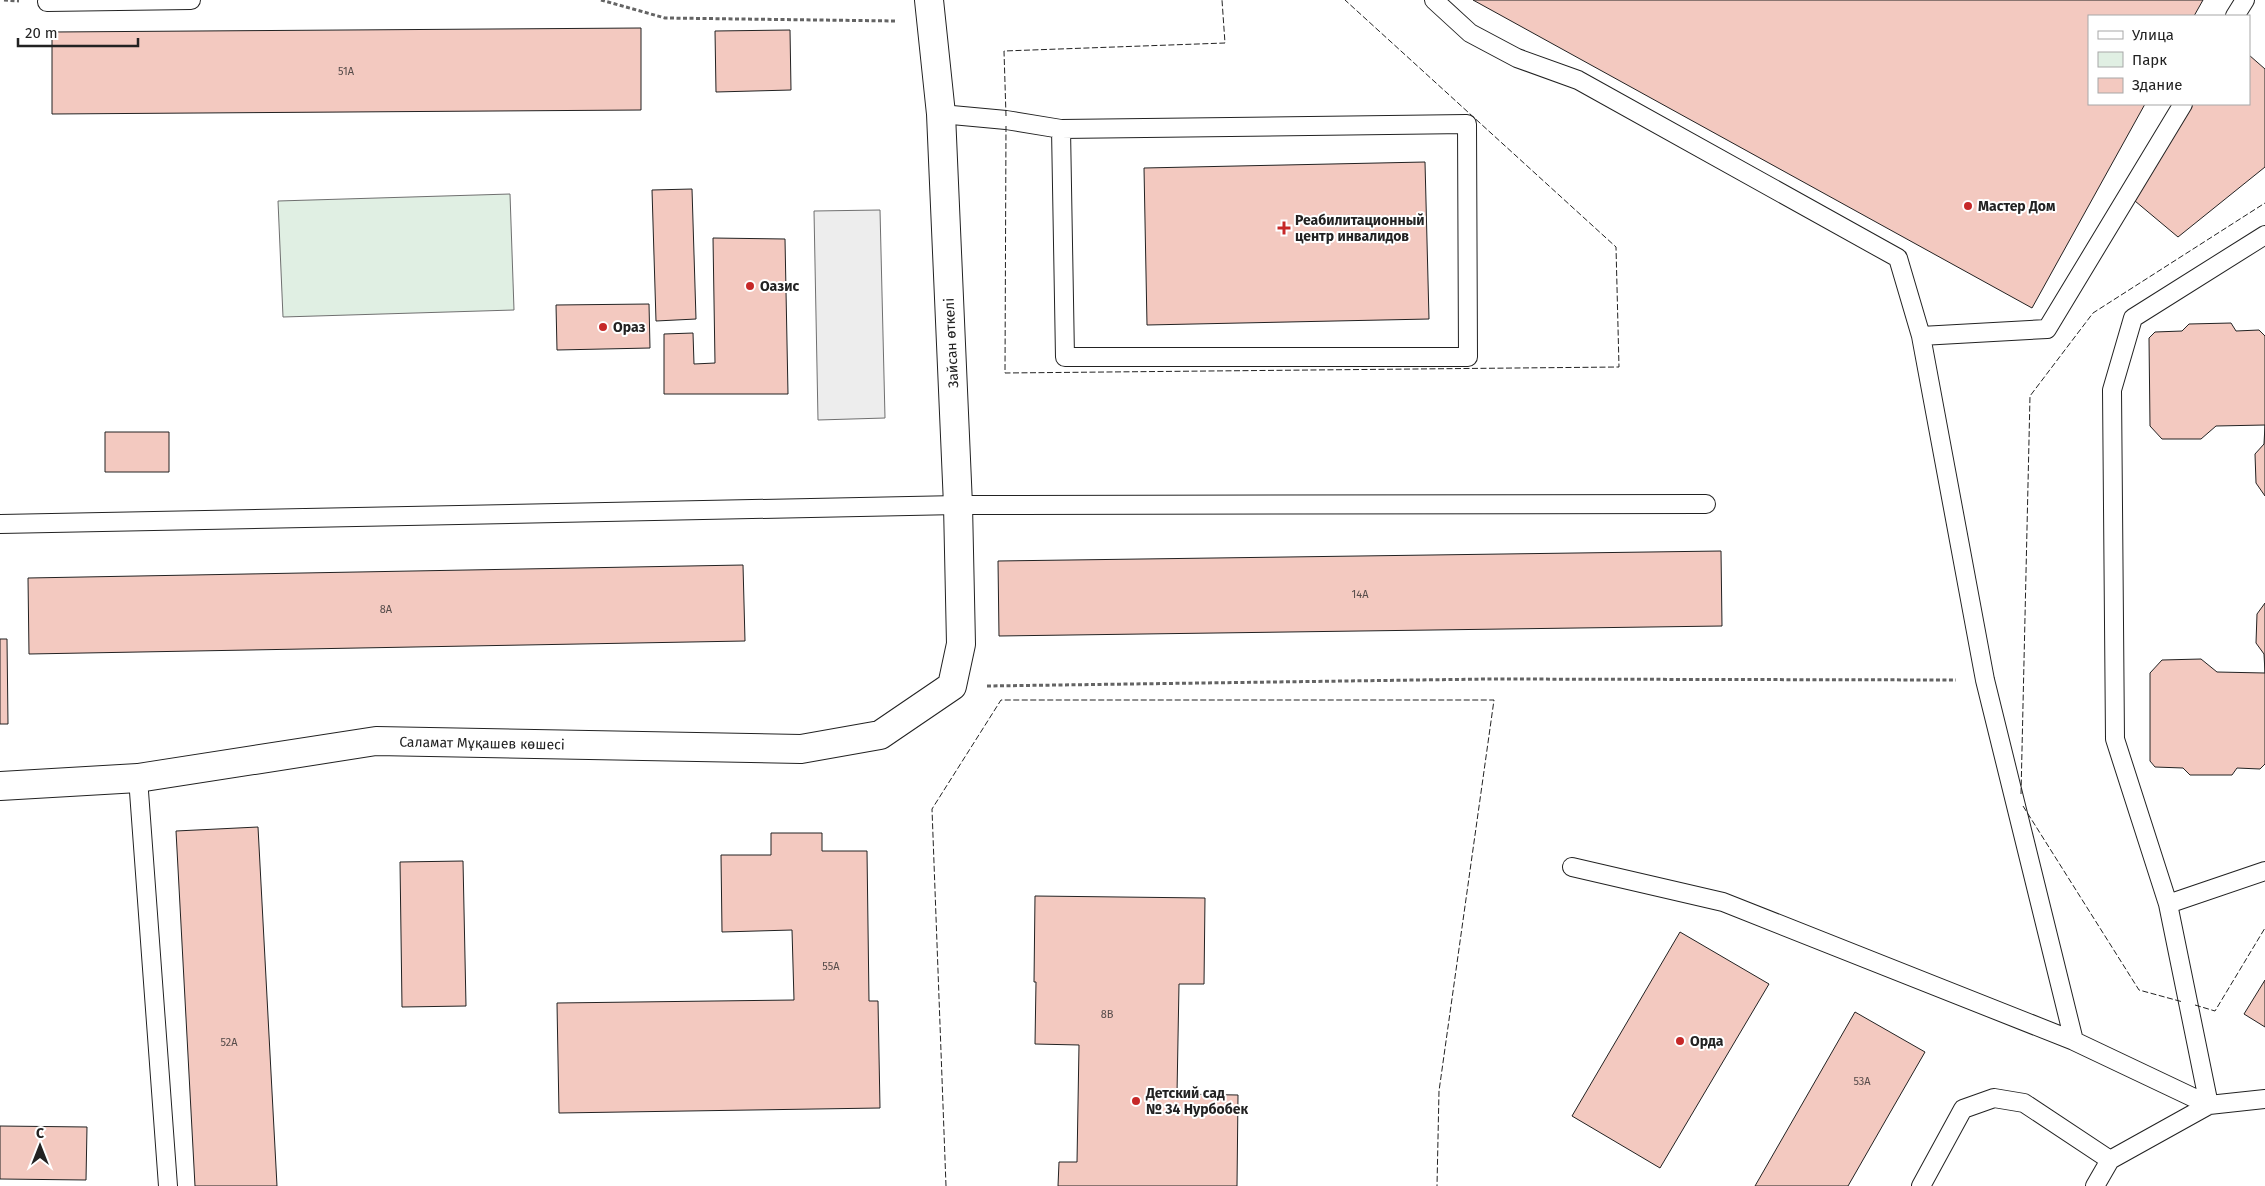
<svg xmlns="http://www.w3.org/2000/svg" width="2265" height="1186" viewBox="0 0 2265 1186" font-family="'Fira Sans',sans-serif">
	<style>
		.green { fill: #e0efe3; stroke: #6f6f6f }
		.parking { fill: #ededed; stroke: #6f6f6f }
		.building { fill: #f3c9c0; stroke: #222 }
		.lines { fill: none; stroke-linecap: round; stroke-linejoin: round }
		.service-casing { stroke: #222; stroke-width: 20 }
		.minor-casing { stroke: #222; stroke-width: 30 }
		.path { stroke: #646464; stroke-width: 3; stroke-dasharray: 4 2.5; stroke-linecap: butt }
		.service { stroke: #fff; stroke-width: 18 }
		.minor { stroke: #fff; stroke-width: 28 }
		.fence { stroke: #222; stroke-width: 1; stroke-dasharray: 6 2.5; stroke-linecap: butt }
		.poi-dot { fill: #c62828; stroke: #fff; stroke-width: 2 }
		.labels { text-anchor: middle; stroke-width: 4; stroke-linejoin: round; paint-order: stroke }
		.number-label { font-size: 11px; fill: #564c4a }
		.poi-label { font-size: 14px; font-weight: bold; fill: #222; stroke: #fff; text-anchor: start }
		.street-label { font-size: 14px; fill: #222; stroke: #fff }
	</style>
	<rect width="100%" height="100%" fill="#fff"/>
	<path class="green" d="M510,194L514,310L283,317L278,201Z"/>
	<path class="parking" d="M880,210L885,418L818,420L814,211Z"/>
	<path class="building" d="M1473,0H2203L2194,16H2089V104H2145L2032,308Z
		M641,28V110L52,114V32Z
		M790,30L791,90L716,92L715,31Z
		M2249,55L2265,69V167L2178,237L2135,201L2189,104H2249Z
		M1425,162L1429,319L1147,325L1144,168Z
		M692,189L696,319L656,321L652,190Z
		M713,238L785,239L788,394H664V334L693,333L694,364L715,363Z
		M649,304L650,348L557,350L556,305Z
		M2231,323L2236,331L2259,330L2265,336V425L2216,426L2201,439H2162L2150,426L2149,338L2155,332L2182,331L2189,324Z
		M2265,425V496L2256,483L2255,454L2264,444Z
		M105,432H169V472H105Z
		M1721,551L1722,626L999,636L998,561Z
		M743,565L745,641L29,654L28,578Z
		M2265,603V673L2264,654L2256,643L2257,614Z
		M0,639H7L8,724H0Z
		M2201,659L2217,672L2265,673V764L2260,769L2237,768L2232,775H2190L2183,768L2155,767L2150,761V673L2162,660Z
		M258,827L277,1186H195L176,831Z
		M771,833H822V851H867L869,1001H878L880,1108L559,1113L557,1003L794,1000L792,930L722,932L721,855H771Z
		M463,861L466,1006L402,1007L400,862Z
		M1035,896L1205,898L1204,984H1179L1177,1094L1238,1095L1237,1186H1058L1059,1162H1077L1079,1045L1035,1044L1036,982H1034Z
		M1680,932L1769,984L1660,1168L1572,1116Z
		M2265,980V1027L2244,1014Z
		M1855,1012L1925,1052L1891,1111L1848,1186H1755Z
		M0,1126L87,1127L86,1180L0,1179Z"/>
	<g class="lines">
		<defs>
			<path id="service" d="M1434,0L1470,33L1517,58L1578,80L1898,258L1921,336L1985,680L2074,1041
				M47,2L191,0
				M2235,16L2245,0
				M941,114L1006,120L1061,129L1467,124L1468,357H1065L1061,129
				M1921,336L2047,329L2183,104
				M0,524L958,505L1706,504
				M138,778L168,1186
				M1572,867L1723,902L2074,1041L2209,1105
				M2168,904L2265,871
				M2209,1105L2168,904L2115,739L2112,390L2133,318L2265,235
				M1921,1186L1963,1109L1994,1098L2024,1103L2110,1160
				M2095,1186L2110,1160L2209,1105L2265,1099"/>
			<path id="minor" d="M0,786L138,778L376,741L801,749L880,735L952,686L961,644L958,505L941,114L929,0"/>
		</defs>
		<use href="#service" class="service-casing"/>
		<use href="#minor" class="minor-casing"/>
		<path class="path" d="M4,0L19,1
			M601,0L665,18L896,21
			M987,686L1489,679L1956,680"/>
		<use href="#service" class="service"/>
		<use href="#minor" class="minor"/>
		<path class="fence" d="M1006,116L1004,51L1225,43L1222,0
			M1006,126L1005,373L1619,367L1616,247L1345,0
			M2021,794L2030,396L2093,313L2265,203
			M2023,806L2139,990L2183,1002
			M2195,1005L2215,1011L2265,928
			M946,1186L932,809L1001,700H1494L1439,1091L1437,1186"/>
	</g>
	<g class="poi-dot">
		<circle cx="1968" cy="206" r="5"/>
		<path d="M1281.5 220.5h5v5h5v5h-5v5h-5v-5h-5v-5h5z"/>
		<circle cx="750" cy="286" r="5"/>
		<circle cx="603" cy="327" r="5"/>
		<circle cx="1680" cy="1041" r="5"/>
		<circle cx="1136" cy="1101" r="5"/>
	</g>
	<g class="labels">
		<g class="number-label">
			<text x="346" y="75">51А</text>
			<text x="1360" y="598">14А</text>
			<text x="386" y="613">8А</text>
			<text x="831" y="970">55А</text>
			<text x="1107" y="1018">8В</text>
			<text x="229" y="1046">52А</text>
			<text x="1862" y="1085">53А</text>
		</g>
		<g class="poi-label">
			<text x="1978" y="211">Мастер Дом</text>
			<text x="1295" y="225">Реабилитационный<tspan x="1295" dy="16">центр инвалидов</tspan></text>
			<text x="760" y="291">Оазис</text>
			<text x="613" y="332">Ораз</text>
			<text x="1690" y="1046">Орда</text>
			<text x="1146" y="1098">Детский сад<tspan x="1146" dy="16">№ 34 Нурбобек</tspan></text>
		</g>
		<g class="street-label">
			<text transform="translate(951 343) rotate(-93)" y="5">Зайсан өткелі</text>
			<text transform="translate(482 743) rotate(1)" y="5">Саламат Мұқашев көшесі</text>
		</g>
	</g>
	<rect x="2088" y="15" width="162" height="90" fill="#ffffff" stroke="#a7a7a7"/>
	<rect x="2098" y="31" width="25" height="8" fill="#ffffff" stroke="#a7a7a7"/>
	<text x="2132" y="40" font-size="15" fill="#222222">Улица</text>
	<rect x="2098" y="52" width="25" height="15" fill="#e0efe3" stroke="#a7a7a7"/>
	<text x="2132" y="65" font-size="15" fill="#222222">Парк</text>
	<rect x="2098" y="78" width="25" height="15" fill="#f3c9c0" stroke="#a7a7a7"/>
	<text x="2132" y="90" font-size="15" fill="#222222">Здание</text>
	<g transform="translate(40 1146)" stroke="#ffffff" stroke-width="4" paint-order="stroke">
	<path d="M0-4L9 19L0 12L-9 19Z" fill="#222222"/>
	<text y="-8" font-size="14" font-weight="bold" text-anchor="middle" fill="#222222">С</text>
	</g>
	<path d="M18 38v8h120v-8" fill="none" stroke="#222222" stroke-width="2.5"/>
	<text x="25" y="38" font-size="15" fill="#222222" stroke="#ffffff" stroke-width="4" paint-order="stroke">20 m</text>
</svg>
